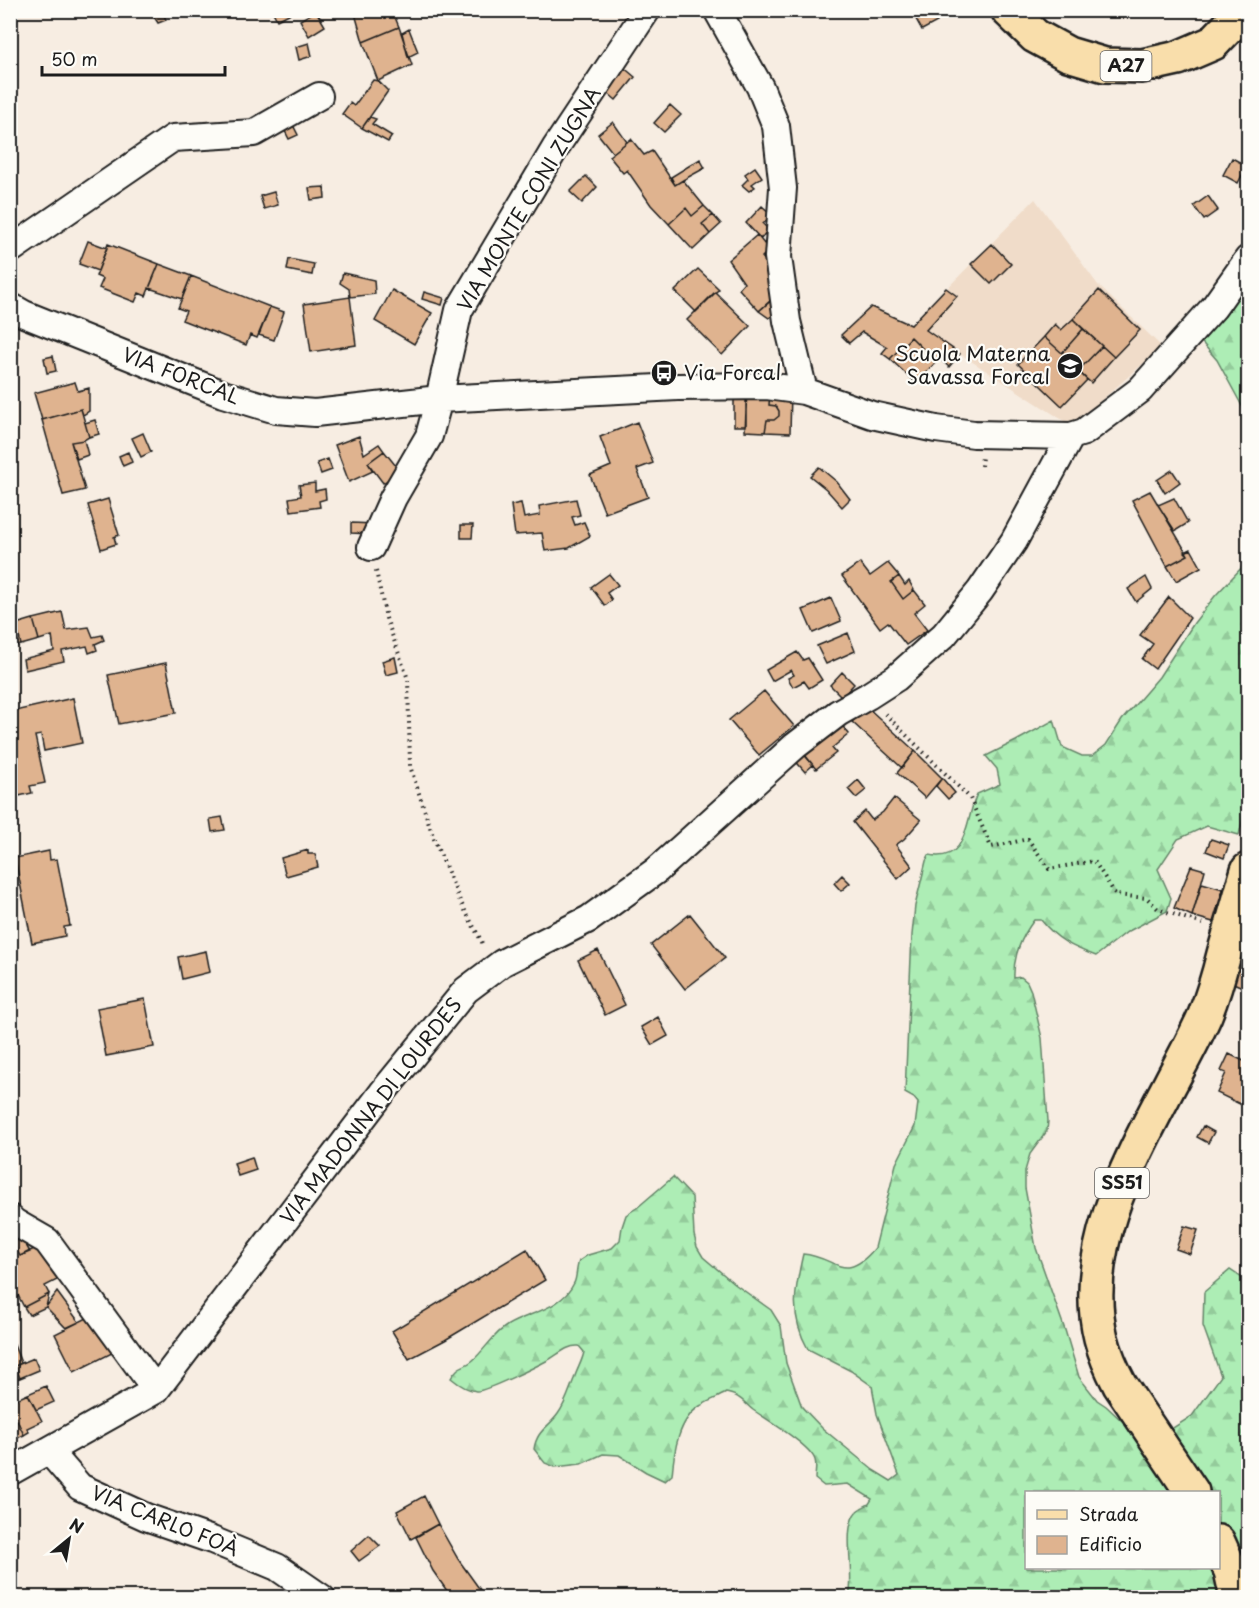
<svg xmlns="http://www.w3.org/2000/svg" width="1259" height="1608" viewBox="0 0 1259 1608" font-family="'Playpen Sans',sans-serif">
	<style>
		.built { fill: #f0dcc9 }
		.forest { fill: url(#forest-firs); stroke: #648468; stroke-width: 1.5; fill-rule: evenodd }
		.building { fill: #dfb38f; stroke: #1c1c1c; stroke-width: 1.5 }
		.lines { fill: none; stroke-linecap: round; stroke-linejoin: round }
		.minor-casing { stroke: #1c1c1c; stroke-width: 30 }
		.primary-casing { stroke: #1c1c1c; stroke-width: 38 }
		.motorway-casing { stroke: #1c1c1c; stroke-width: 38 }
		.path { stroke: #1c1c1c; stroke-width: 4; stroke-dasharray: 1.5 4.5; stroke-linecap: butt }
		.minor { stroke: #fdfcf7; stroke-width: 26 }
		.primary { stroke: #f9deab; stroke-width: 33 }
		.motorway { stroke: #f9deab; stroke-width: 33 }
		.labels { text-anchor: middle; stroke-width: 4.5; stroke-linejoin: round; paint-order: stroke }
		.shield { fill: #fdfcf7; stroke: #605f5e; stroke-width: 1.5 }
		.shield-label { font-size: 18px; font-weight: bold; fill: #1c1c1c }
		.street-label { font-size: 20px; fill: #1c1c1c; stroke: #fdfcf7 }
		.poi-label { font-size: 20px; fill: #1c1c1c; stroke: #fdfcf7; text-anchor: end }
	</style>
	<defs>
		<pattern id="forest-firs" width="22" height="20" patternUnits="userSpaceOnUse" patternTransform="scale(1.5)"><rect width="22" height="20" fill="#adedb5"/><path d="M5 1l3.5 6h-7zM16 11l3.5 6h-7z" fill="#94cb9b"/></pattern>
	</defs>
	<rect width="100%" height="100%" fill="#f7ede2"/>
	<filter id="ink" filterUnits="userSpaceOnUse"><feTurbulence type="fractalNoise" baseFrequency=".0167" numOctaves="2"/><feDisplacementMap in="SourceGraphic" scale="12" xChannelSelector="R" yChannelSelector="G"/><feConvolveMatrix kernelMatrix="1 2 1 2 8 2 1 2 1" color-interpolation-filters="sRGB"/></filter>
	<g filter="url(#ink)">
		<path class="built" d="M1035,199L1098,285L1162,347L1072,426L960,354L926,330L911,325Z"/>
		<path class="forest" d="M1248,281V417L1217,360L1198,338L1227,308Z
			M1248,561V798L1239,835L1207,826L1178,839L1158,869L1171,898L1167,911L1127,932L1096,956C1072,947 1057,940 1041,920H1034C1022,936 1013,957 1014,978L1021,977L1027,982L1031,991L1042,1038L1048,1121L1047,1131L1030,1154L1025,1171V1188L1036,1248L1065,1330L1079,1377L1097,1400L1106,1406L1121,1420L1145,1437L1157,1438L1192,1416L1221,1376L1203,1326L1204,1292L1230,1270L1248,1282V1597H849C855,1574 843,1534 854,1515C857,1509 863,1507 869,1504L872,1499L848,1484L824,1486L815,1479C815,1473 817,1466 815,1460C811,1446 766,1419 753,1410C748,1406 744,1401 739,1398C735,1395 730,1394 726,1393C717,1398 708,1401 700,1406C678,1420 674,1452 672,1475L665,1481L646,1472L619,1455L603,1454L581,1464L555,1467L545,1463L534,1449C537,1430 548,1428 558,1414C566,1403 569,1391 574,1379C577,1369 582,1362 584,1352L579,1346C568,1345 560,1353 550,1359C539,1365 485,1392 476,1391C467,1390 457,1383 451,1378C459,1364 462,1369 472,1361C485,1350 494,1333 508,1325C530,1312 562,1309 574,1283C577,1278 576,1268 579,1261L588,1255L612,1248L620,1240L622,1227L626,1215L638,1207L673,1177L692,1197L694,1235L697,1247L703,1257L736,1285L771,1310L781,1326L786,1363L802,1407L822,1428L873,1470L891,1481L899,1475L877,1414L872,1386L851,1371L808,1349C789,1315 795,1289 803,1254C837,1257 844,1285 875,1248L896,1164L915,1126L918,1103L914,1098L905,1093L912,935L915,906L926,861L929,855C969,863 965,819 977,794L1000,784L997,769L986,756L1016,741L1054,720L1062,747L1082,756H1092L1106,745L1122,720L1159,677L1194,623L1215,596ZM1026,1492H1218V1568H1026Z"/>
		<path class="building" d="M156,10H162L166,20L158,23L151,12Z
			M272,10H297L277,20Z
			M354,10H392L399,27L363,42Z
			M911,10H931L937,22L922,30Z
			M316,11L325,26L309,36L300,20Z
			M399,27L412,65L378,81L363,42Z
			M409,29L418,52L408,57L402,33Z
			M309,43L312,56L299,60L296,47Z
			M622,66L635,77L616,100L603,89Z
			M373,80L378,81L388,91L362,128L342,114L350,103L354,106Z
			M670,105L681,115L664,132L654,123Z
			M370,117L376,119L372,124L392,136L388,142L362,128Z
			M291,121L298,135L289,139L282,125Z
			M613,122L627,142L613,153L598,134Z
			M631,139L644,155L652,151L675,185L683,180L704,206L692,216L686,208L669,224L651,205L627,170L623,173L609,156Z
			M1232,158L1247,166L1238,183L1223,175Z
			M700,159L705,168L683,180L675,185L671,177Z
			M755,167L762,177L752,184L755,187L749,191L742,185L748,179L745,174Z
			M586,176L597,187L582,203L570,192Z
			M324,187L325,198L311,200L309,188Z
			M274,192L278,205L264,209L260,196Z
			M1208,196L1218,210L1204,220L1194,206Z
			M704,206L713,215L702,224L710,234L693,250L669,224L686,208L692,216Z
			M762,206L772,215L763,224L768,229L761,239L746,223Z
			M713,215L721,224L710,234L702,224Z
			M757,235L769,250L762,257L777,275L781,292L759,311L739,289L744,283L728,260Z
			M88,241L107,248L98,271L79,264Z
			M108,244L159,264L146,296L139,293L135,302L99,288L103,279L96,276Z
			M992,244L1011,264L991,284L971,264Z
			M289,259L314,264L312,275L287,270Z
			M159,264L191,276L182,299L149,288Z
			M698,269L719,289L696,312L675,291Z
			M343,273L374,280L375,294L350,297L349,289L340,283Z
			M191,276L270,307L257,338L250,335L246,345L182,320L186,311L178,308Z
			M946,288L957,296L926,330L960,354L949,367L940,359L936,362L911,337L890,359L882,353L887,347L862,332L849,343L841,335L871,307L911,325Z
			M392,290L432,313L414,344L375,321Z
			M1099,290L1140,330L1114,357L1073,319Z
			M424,292L444,298L442,305L422,299Z
			M715,292L750,326L722,355L687,320Z
			M350,297L356,345L311,352L304,304Z
			M771,300L780,309L769,318L759,311Z
			M270,307L284,312L274,340L259,335Z
			M1073,319L1083,329L1062,353L1044,337L1055,324L1061,330Z
			M1083,329L1102,346L1078,371L1087,380L1062,406L1018,364L1044,337L1062,353Z
			M911,337L936,362L916,383L890,359Z
			M1102,346L1114,357L1091,383L1078,371Z
			M53,356L56,371L47,373L44,358Z
			M75,382L78,391L89,388V411L83,415L81,409L42,420L34,393Z
			M747,391L770,392L769,405L776,406L779,411V416L774,420H767L765,432L745,431Z
			M770,392H791L790,433L765,432L767,420H774L779,416V411L776,406L769,405Z
			M734,395H746V426H734Z
			M81,409L89,437L84,440L71,442L85,490L63,495L42,420Z
			M95,420L99,434L89,437L85,423Z
			M637,422L653,463L637,469L648,497L605,513L590,475L611,466L600,437Z
			M143,433L151,452L141,457L132,438Z
			M359,436L364,454L379,444L384,451L368,463L373,471L349,482L335,445Z
			M84,440L88,455L77,459L71,442Z
			M384,451L400,471L383,483L368,463Z
			M128,452L132,462L123,466L119,456Z
			M328,459L332,470L321,474L317,463Z
			M819,467L837,482L850,499L842,507L826,489L810,476Z
			M1172,470L1180,482L1165,493L1157,480Z
			M315,483V491L325,489L326,499L319,501L320,507L291,511L289,498L301,496L299,485Z
			M1150,491L1188,555L1167,566L1132,500Z
			M1174,498L1188,523L1175,531L1158,505Z
			M108,499L119,535L114,537L116,544L101,549L88,505Z
			M576,499L580,515L572,517L575,525L584,522L590,536L569,548L545,551L542,533L515,535L511,505L521,503L524,518L540,515L539,506Z
			M351,523L375,524L371,534L351,533Z
			M461,525H473L472,538H461Z
			M1191,549L1201,567L1176,581L1167,566L1188,555L1185,552Z
			M860,563L870,576L888,563L899,576L891,582L903,599L914,590L925,604L914,613L927,630L906,645L888,622L880,628L842,576Z
			M609,574L618,585L607,593L612,600L605,606L591,587Z
			M899,576L905,585L909,581L914,590L903,599L891,582Z
			M1146,577L1152,589L1136,602L1128,589Z
			M1169,597L1190,618L1155,669L1142,659L1153,644L1140,635Z
			M831,598L841,621L813,633L803,610Z
			M62,612L66,630L89,627L93,637L102,635L104,640L95,644L97,650L89,653L87,646L62,651L64,661L25,670L23,659L54,651L52,636L39,640L33,619Z
			M33,619L39,640L21,645L16,624Z
			M16,624L21,645L10,647V625Z
			M848,633L855,651L826,664L817,646Z
			M797,652L803,660L808,658L822,680L809,688L804,681L793,687L788,678L794,675L791,670L772,681L766,670Z
			M395,657L398,672L386,675L382,661Z
			M166,663L176,713L119,724L108,675Z
			M842,672L854,684L842,697L830,685Z
			M764,691L794,726L759,755L729,720Z
			M73,698L82,743L44,751L41,735L35,736L45,783L30,786L32,793L10,798V712Z
			M867,707L915,751L902,768L852,722Z
			M835,717L849,734L832,748L836,753L816,769L798,747Z
			M801,750L813,765L805,772L792,757Z
			M915,751L942,778L925,798L897,773Z
			M942,778L955,793L948,799L936,786Z
			M858,780L866,790L856,798L848,789Z
			M894,798L921,820L904,839L896,845L912,866L898,879L853,822L865,811L872,820L883,812Z
			M222,817L225,830L212,832L210,819Z
			M1211,839L1229,845L1224,858L1206,851Z
			M308,850V854H315L318,867L286,876L281,858Z
			M49,851L50,860L57,859L70,926L64,927L65,936L32,943L15,858Z
			M1191,866L1205,870L1192,916L1174,908Z
			M842,875L850,883L841,891L834,883Z
			M1202,883L1223,889L1213,922L1192,916Z
			M690,914L725,958L685,989L651,945Z
			M1240,942L1248,946V981L1245,988L1226,980Z
			M598,950L625,1005L605,1015L578,960Z
			M206,951L210,972L182,979L178,957Z
			M145,999L154,1047L106,1056L97,1008Z
			M658,1017L668,1036L652,1045L641,1027Z
			M1229,1054L1248,1063V1108L1217,1093L1226,1073L1221,1071Z
			M1203,1126L1214,1132L1208,1143L1197,1137Z
			M252,1157L256,1170L238,1176L234,1163Z
			M1184,1226L1198,1230L1190,1254L1176,1249Z
			M19,1233L30,1252L20,1256L10,1237Z
			M10,1237L20,1256L42,1245L59,1279L45,1286L49,1294L24,1307L10,1280Z
			M527,1249L545,1280L445,1340L409,1359L392,1331Z
			M57,1292L79,1322L66,1328L46,1307Z
			M49,1294L46,1307L29,1315L24,1307Z
			M95,1314L114,1352L74,1372L55,1334Z
			M14,1345L21,1363L15,1366L20,1378L10,1380V1347Z
			M34,1358L39,1370L20,1378L15,1366Z
			M46,1386L54,1402L36,1410L28,1394Z
			M28,1394L42,1421L27,1428L29,1432L24,1435L10,1405V1402Z
			M10,1405L24,1435L10,1441Z
			M424,1496L438,1524L411,1539L397,1511Z
			M438,1524L458,1559L486,1598H452L433,1571L416,1537Z
			M369,1535L380,1546L359,1561L351,1551Z"/>
		<g class="lines">
			<defs>
				<path id="minor" d="M717,10L760,87L776,126L783,188L778,257L787,321L804,391
					M10,250L173,138L254,133L319,96
					M10,306L24,314L223,394L276,410L315,413L439,399L678,387L767,386L804,391L872,415L936,429L974,434L1071,436L1084,432L1140,390L1214,307L1248,259
					M371,547L393,498L429,436L439,399L459,310L556,147L647,10
					M10,1218L14,1222L47,1241L156,1390
					M49,1451L80,1487L146,1517L212,1540L277,1567L322,1598
					M10,1472L156,1390L382,1093L466,990L502,963L589,919L657,870L795,746L838,713L868,696L896,678L944,635L980,591L1014,541L1071,436"/>
				<path id="primary" d="M1192,1492L1120,1385C1112,1370 1105,1354 1101,1338C1079,1251 1131,1159 1170,1084C1182,1061 1195,1038 1205,1015C1213,995 1219,974 1224,954C1232,926 1240,898 1248,870
					M1218,1542L1231,1571L1237,1598"/>
				<path id="motorway" d="M1008,10L1035,36L1068,54L1105,65L1142,66L1178,58L1213,43L1235,20L1241,10"/>
			</defs>
			<use href="#minor" class="minor-casing"/>
			<use href="#primary" class="primary-casing"/>
			<use href="#motorway" class="motorway-casing"/>
			<path class="path" d="M981,466L982,457
				M376,571L386,618L408,679L410,766L434,839L460,901L484,946
				M885,714L970,798L991,847L1028,839L1049,869L1094,861L1116,895L1147,898L1158,909L1203,924"/>
			<use href="#minor" class="minor"/>
			<use href="#primary" class="primary"/>
			<use href="#motorway" class="motorway"/>
		</g>
	</g>
	<defs>
		<symbol id="school-disc" viewBox="-11 -11 22 22"><circle r="9.5" fill="#1c1c1c" stroke="#fdfcf7"/><path d="M0-5L7-2L0 1L-7-2ZM-4 1L0 2.5L4 1V4Q0 6-4 4Z" fill="#fff"/></symbol>
		<symbol id="bus-disc" viewBox="-11 -11 22 22"><circle r="9.5" fill="#1c1c1c" stroke="#fdfcf7"/><path d="M-5-6H5V4H4V6H2V4H-2V6H-4V4H-5ZM-3.5-4V0h7V-4ZM-3.5 1.2v1.5H-2V1.2ZM2 1.2v1.5H3.5V1.2Z" fill="#fff"/></symbol>
	</defs>
	<g fill-rule="evenodd">
		<use href="#school-disc" x="1055" y="351" width="30" height="30"/>
		<use href="#bus-disc" x="649" y="358" width="30" height="30"/>
	</g>
	<g class="labels">
		<g class="shield">
			<rect x="1100.5" y="51" width="51" height="30" rx="4.5"/>
			<rect x="1095" y="1168" width="54" height="30" rx="4.5"/>
		</g>
		<g class="shield-label">
			<text x="1126" y="72">A27</text>
			<text x="1122" y="1189">SS51</text>
		</g>
		<g class="street-label">
			<text transform="translate(529 199) rotate(-59)" y="7">VIA MONTE CONI ZUGNA</text>
			<text transform="translate(181 376) rotate(21)" y="7">VIA FORCAL</text>
			<text transform="translate(371 1111) rotate(-52)" y="7">VIA MADONNA DI LOURDES</text>
			<text transform="translate(165 1521) rotate(22)" y="7">VIA CARLO FOÀ</text>
		</g>
		<g class="poi-label">
			<text x="1050" y="361">Scuola Materna<tspan x="1050" dy="23">Savassa Forcal</tspan></text>
			<text x="684" y="380" text-anchor="start">Via Forcal</text>
		</g>
	</g>
	<rect width="1259" height="1608" fill="none" stroke="#fdfcf7" stroke-width="36"/>
	<rect x="18" y="18" width="1223" height="1572" fill="none" stroke="#1c1c1c" stroke-width="2" filter="url(#ink)"/>
	<rect x="1025" y="1491" width="195" height="78" fill="#fdfcf7" stroke="#a3a29f" stroke-width="1.5"/>
	<rect x="1037" y="1510" width="30" height="9" fill="#f9deab" stroke="#a3a29f" stroke-width="1.5"/>
	<text x="1079" y="1521" font-size="18" fill="#1c1c1c">Strada</text>
	<rect x="1037" y="1536" width="30" height="18" fill="#dfb38f" stroke="#a3a29f" stroke-width="1.5"/>
	<text x="1079" y="1551" font-size="18" fill="#1c1c1c">Edificio</text>
	<g transform="translate(69 1539) rotate(30)" stroke="#fdfcf7" stroke-width="4.5" paint-order="stroke">
	<path d="M0-4.5L10 22L0 15L-10 22Z" fill="#1c1c1c"/>
	<text y="-9" font-size="16" font-weight="bold" text-anchor="middle" fill="#1c1c1c">N</text>
	</g>
	<path d="M42 66v9h183v-9" fill="none" stroke="#1c1c1c" stroke-width="3"/>
	<text x="51" y="66" font-size="18" fill="#1c1c1c" stroke="#fdfcf7" stroke-width="4.5" paint-order="stroke">50 m</text>
</svg>
